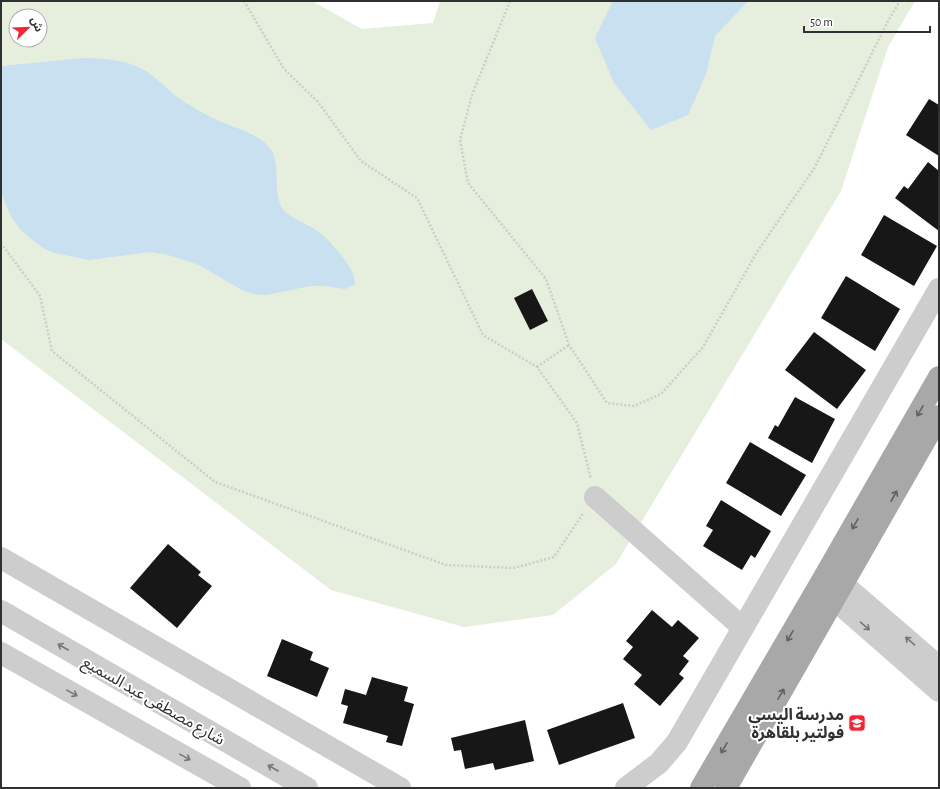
<svg xmlns="http://www.w3.org/2000/svg" width="940" height="789" viewBox="0 0 940 789" font-family="'Alegreya Sans','Noto Sans Arabic',sans-serif">
	<style>
		.green { fill: #e6eedd; fill-rule: evenodd }
		.water { fill: #c8e0ef }
		.building { fill: #171717 }
		.lines { fill: none; stroke-linecap: round; stroke-linejoin: round }
		.path { stroke: #cdcdcd; stroke-width: 2.5; stroke-dasharray: 2 2; stroke-linecap: butt }
		.minor { stroke: #cdcdcd; stroke-width: 22 }
		.major { stroke: #a8a8a8; stroke-width: 22 }
		.oneway { stroke: #606060 }
		.oneway2 { stroke: #777 }
		.labels { text-anchor: middle; stroke-width: 4; stroke-linejoin: round; paint-order: stroke }
		.street-label { font-size: 16px; fill: #303030; stroke: #fff }
		.poi-label { font-size: 16px; font-weight: bold; fill: #303030; stroke: #fff; text-anchor: end }
	</style>
	<rect width="100%" height="100%" fill="#fff"/>
	<path class="green" d="M1,1H312L362,29L433,23L440,1H915L888,47L841,191L616,564L553,615L464,627L331,590L1,339ZM16,16H40V40H16Z"/>
	<path class="water" d="M613,1H748L715,36L706,74L688,115L651,130L614,83L595,38Z
		M84,58C104,59 122,59 140,68C156,75 168,92 183,101C193,107 204,114 215,119C233,128 261,133 272,151C281,168 271,200 286,212C296,221 310,225 320,233C331,242 356,269 355,284L345,289L326,286H310L266,295L254,294L242,290L199,265L168,255L150,252L89,260L55,253L45,249L31,239L19,228L11,216L1,193V66Z"/>
	<path class="building" d="M929,99L939,105V156L906,135Z
		M928,162L939,171V231L895,198L904,186L908,189Z
		M884,215L937,246L914,286L861,255Z
		M846,276L900,309L875,351L821,318Z
		M532,289L548,321L530,330L514,298Z
		M814,332L866,370L837,409L785,370Z
		M795,397L835,419L812,463L768,438L775,425L778,427Z
		M750,442L806,475L781,516L726,483Z
		M721,500L771,531L755,558L751,555L742,570L703,546L713,530L706,526Z
		M168,544L201,572L198,575L212,586L177,628L130,588Z
		M652,610L672,627L678,620L699,638L683,656L689,661L679,674L684,678L660,706L634,684L642,675L623,659L633,647L626,641Z
		M282,639L313,652L310,660L329,668L317,697L267,676Z
		M372,677L408,687L404,701L414,704L402,746L386,742L388,736L343,723L348,706L341,704L345,689L366,695Z
		M623,703L635,738L559,765L547,730Z
		M525,720L534,761L495,770L493,763L465,769L461,750L454,751L451,738Z"/>
	<g class="lines">
		<path class="path" d="M244,1L284,69L318,102L361,161L417,198L483,335L537,367L577,423L591,479
			M510,1L472,95L460,140L468,183L546,279L569,345L607,403L634,406L661,394L703,347L757,252L815,167L888,21L900,1
			M1,243L40,296L52,351L215,482L446,565L514,568L554,557L584,512
			M537,367L569,345"/>
		<path class="minor" d="M595,497L742,627
			M1,558L400,788
			M844,585L939,667
			M835,600L939,691
			M1,611L307,788
			M1,653L240,788
			M626,788L659,763L677,742L939,289"/>
		<path class="major" d="M701,788L823,579L939,377
			M726,788L939,416"/>
	</g>
	<defs><path id="oneway-shaft" d="M-6 0H5M1.5-3L5.5 0L1.5 3" fill="none" stroke-width="1.6" stroke-linecap="round" stroke-linejoin="round"/></defs>
	<g class="oneway">
		<use href="#oneway-shaft" transform="translate(920 411) rotate(120)"/>
		<use href="#oneway-shaft" transform="translate(894 496) rotate(-61)"/>
		<use href="#oneway-shaft" transform="translate(855 524) rotate(120)"/>
		<use href="#oneway-shaft" transform="translate(790 636) rotate(120)"/>
		<use href="#oneway-shaft" transform="translate(781 694) rotate(-60)"/>
		<use href="#oneway-shaft" transform="translate(724 748) rotate(120)"/>
	</g>
	<g class="oneway2">
		<use href="#oneway-shaft" transform="translate(865 626) rotate(41)"/>
		<use href="#oneway-shaft" transform="translate(910 641) rotate(-139)"/>
		<use href="#oneway-shaft" transform="translate(63 647) rotate(-150)"/>
		<use href="#oneway-shaft" transform="translate(72 693) rotate(29)"/>
		<use href="#oneway-shaft" transform="translate(185 757) rotate(29)"/>
		<use href="#oneway-shaft" transform="translate(273 768) rotate(-150)"/>
	</g>
	<defs>
		<symbol id="school-square" viewBox="-11 -11 22 22"><rect x="-9" y="-9" width="18" height="18" rx="4" fill="#f12738" stroke="#fff"/><path d="M0-5L7-2L0 1L-7-2ZM-4 1L0 2.5L4 1V4Q0 6-4 4Z" fill="#fff"/></symbol>
	</defs>
	<g fill-rule="evenodd">
		<use href="#school-square" x="847" y="713" width="20" height="20"/>
	</g>
	<g class="labels">
		<g class="street-label">
			<text transform="translate(154 700) rotate(30)" y="6">شارع مصطفى عبد السميع</text>
		</g>
		<g class="poi-label">
			<text x="844" y="720">مدرسة اليسي<tspan x="844" dy="18">فولتير بلقاهرة</tspan></text>
		</g>
	</g>
	<rect width="940" height="789" fill="none" stroke="#303030" stroke-width="4"/>
	<g transform="translate(28 28) rotate(67)"><circle r="19" fill="#ffffff" stroke="#acacac"/>
	<path d="M0-3L7 15L0 10L-7 15Z" fill="#f12738"/>
	<text y="-6" font-size="11" font-weight="bold" text-anchor="middle" fill="#303030">ش</text>
	</g>
	<path d="M804 26v6h126v-6" fill="none" stroke="#303030" stroke-width="2"/>
	<text x="810" y="26" font-size="12" fill="#303030" stroke="#ffffff" stroke-width="3" paint-order="stroke">50 m</text>
</svg>
